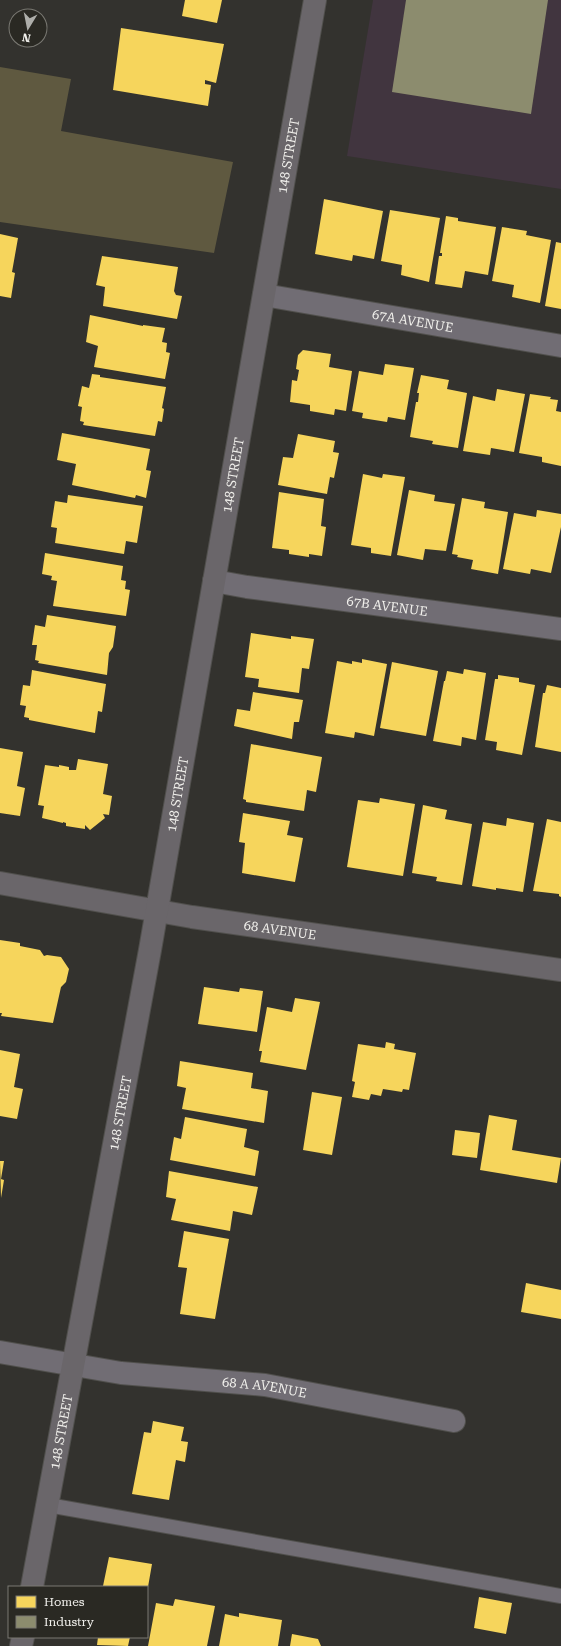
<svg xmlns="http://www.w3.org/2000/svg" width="561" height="1646" viewBox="0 0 561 1646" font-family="'Roboto Serif',serif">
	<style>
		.industrial { fill: #41353f }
		.forest { fill: #5f5940 }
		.homes { fill: #f6d55c }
		.industry { fill: #8c8c6e }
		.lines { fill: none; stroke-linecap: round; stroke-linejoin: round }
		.lane-casing { stroke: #51504d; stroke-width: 16 }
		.street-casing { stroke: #51504d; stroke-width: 24 }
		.secondary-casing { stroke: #51504d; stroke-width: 24 }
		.lane { stroke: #716d74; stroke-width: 14 }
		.street { stroke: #716d74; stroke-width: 22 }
		.secondary { stroke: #6a666a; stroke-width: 22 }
		.labels { text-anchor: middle; stroke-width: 4; stroke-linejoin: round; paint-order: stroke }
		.street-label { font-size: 13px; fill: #f1f0ec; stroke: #2a2923 }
	</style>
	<rect width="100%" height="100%" fill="#33322e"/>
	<path class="industrial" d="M373,0H561V189L347,156Z"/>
	<path class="forest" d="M0,67L71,79L61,131L233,162L214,253L0,222Z"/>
	<path class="homes" d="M185,0H222L217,23L182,16Z
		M121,28L224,44L216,83L205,80V84L211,85L208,106L113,90Z
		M324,199L383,211L374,259L353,255L352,261L315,254Z
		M390,210L440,218L429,282L401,275L402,265L381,261Z
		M446,216L458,218V221L496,227L488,275L465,271L462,288L435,284L439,256H442V253H440Z
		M502,227L527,231L526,235L551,240L540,303L512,297L514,285L492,281Z
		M0,234L18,238L12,272L15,273L11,298L0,296Z
		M556,242L561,243V309L545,306Z
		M102,256L178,267L174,291L176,295L182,296L177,319L103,306L105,287L96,285Z
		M90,315L143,326V325L165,328L162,342L167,343L166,352L170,353L165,379L94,367L98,346L86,342Z
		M303,350L331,354L329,367L352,371L346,411L335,409L334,415L310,411V405L290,402L292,380L297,381L299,370L296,369L298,355Z
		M385,364L414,368L405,420L388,417L387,422L362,418L363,413L352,411L359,371L383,375Z
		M92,374L100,375V377L166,387L162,408L164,409L162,422L158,421L155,436L83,425L84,422L80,421L82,407L78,406L82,386L89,388Z
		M421,375L449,380L447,389L467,393L458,448L432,444L433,441L410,437L416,402H418L419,393H417Z
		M497,389L525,394L514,452L491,448L490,455L463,451L473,396L495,401Z
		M530,394L551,397L550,399L558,400L556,411L561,412V466L542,462V457L519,453Z
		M62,433L150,449L146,470L151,471L146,498L136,495L135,498L72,485L76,464L57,460Z
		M298,434L335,441L333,452L339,453L334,478L330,477L327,494L278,485L283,457L293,458Z
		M363,474L382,478L383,474L405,477L391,556L371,553V548L351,545Z
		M409,490L435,495L434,501L455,504L446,551L425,549L423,560L397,555Z
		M279,492L324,499L321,526L326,527L322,556L309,554V557L289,554V550L272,548Z
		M68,495L143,506L137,543L126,541L124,554L55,543L57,528L51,527L55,501L67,503Z
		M462,498L485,502L484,508L508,512L498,574L471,569L473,560L457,557L458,555L452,554Z
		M537,510L561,514V527L551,573L531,569L530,574L503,569L514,513L536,517Z
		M45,553L123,566L121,580L126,581L125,589L130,590L126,616L53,606L57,581L51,580L52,576L42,574Z
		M47,615L116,626L113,647L109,653L107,675L38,663L39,661L35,660L37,645H32L35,625L45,627Z
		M251,633L291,639V636L314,639L309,669L302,668L299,693L258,687L259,679L245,677Z
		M362,659L387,664L374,736L355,732L354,738L325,733L337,661L352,664V661L362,663Z
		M392,662L438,671L426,736L380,728Z
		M464,669L486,673L476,740L462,737L461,746L433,741L444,681H445L447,671L463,674Z
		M32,670L106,684L102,712L98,711L95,733L29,720V718L24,717L26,706L20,705L23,685L30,686Z
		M498,675L519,678V682L535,685L522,755L496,750L497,742L485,740L495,679H498Z
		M547,685L561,688V752L535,747L543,693H545Z
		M253,692L303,700L299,722H294L292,739L234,726L237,709L250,711Z
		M251,744L322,757L316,792L307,790L304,811L246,802V800L243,799Z
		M0,748L23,752L17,786L25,788L20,816L0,813Z
		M78,759L108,764L103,794L112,796L109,815L103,814L105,818L90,830L85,825V829L66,826V823L63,822V823L42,818L44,806L38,805L45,765L59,767V765L69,767V770H76Z
		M380,798L415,804L403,876L347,867L358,800L379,803Z
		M423,805L447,810L445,819L472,824L462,885L436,881L437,877L412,873Z
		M243,813L290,821L287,835L303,838L295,882L242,873L245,843L239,842Z
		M507,818L534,823L523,892L496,888V890L472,886L483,822L506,826Z
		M547,819L561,822V897L559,896V894L533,891Z
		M0,940L20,943V946L40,950L44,956L47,955L61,957L69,969L66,982L61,987L53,1023L1,1016L2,1013H0Z
		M204,987L239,992L240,988L263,991L257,1032L198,1024Z
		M295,998L320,1002L306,1070L260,1062L262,1051H259L267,1007L292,1012Z
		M386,1042L395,1044L394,1049L416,1053L409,1090L403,1089L402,1092L383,1089L381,1096L371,1094L369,1100L352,1097L355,1082L352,1081L358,1044L385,1048Z
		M0,1050L20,1054L14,1087L23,1089L17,1119L0,1116Z
		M180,1061L253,1073L251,1088L268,1091L264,1123L182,1109L186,1088L177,1086Z
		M312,1092L342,1097L332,1155L303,1150Z
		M489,1115L517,1120L512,1150L561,1158L557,1183L480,1170Z
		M185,1117L247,1129L244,1147L259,1151L255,1176L170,1160L174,1137L181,1139Z
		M455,1130L480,1133L477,1158L452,1155Z
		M0,1161H4L1,1179L4,1180L1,1198Z
		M169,1171L258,1187L252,1215L233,1211L230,1231L171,1220L176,1199L166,1197Z
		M184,1231L229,1239L215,1319L180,1314L187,1268L178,1267Z
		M526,1283L561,1290V1319L521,1312Z
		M153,1421L184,1427L181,1441L188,1442L185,1462L176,1460L169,1500L132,1494L144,1432L151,1433Z
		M109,1557L152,1564L148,1587L103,1586Z
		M479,1597L512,1603L506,1634L474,1628Z
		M175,1599L215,1606L207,1646H148L156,1603L173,1606Z
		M239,1613L282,1620L278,1646H219L225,1614L239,1617Z
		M292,1634L318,1639L321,1646H290Z
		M98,1637H130L128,1646L97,1645Z"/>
	<path class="industry" d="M406,0H548L531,114L392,92Z"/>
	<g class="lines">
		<defs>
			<path id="lane" d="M48,1505L561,1596"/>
			<g id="street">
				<path id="s1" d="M264,295L561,346"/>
				<path id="s2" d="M214,581L247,587L561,629"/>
				<path id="s3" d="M0,1352L121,1373L265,1385L454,1421"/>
			</g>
			<g id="secondary">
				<path id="s4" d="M0,883L192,917L561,970"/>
				<path id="s5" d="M32,1587L150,950L315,0"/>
				<path d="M21,1646L23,1637"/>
			</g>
		</defs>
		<use href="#lane" class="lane-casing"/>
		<use href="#street" class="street-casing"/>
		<use href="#secondary" class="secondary-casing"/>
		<use href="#lane" class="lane"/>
		<use href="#street" class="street"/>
		<use href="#secondary" class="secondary"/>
	</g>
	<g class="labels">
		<g class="street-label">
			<text dy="5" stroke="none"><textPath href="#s5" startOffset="1454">148 STREET</textPath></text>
			<text dy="5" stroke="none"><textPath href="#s1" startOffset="151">67A AVENUE</textPath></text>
			<text dy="5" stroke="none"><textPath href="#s5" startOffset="1130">148 STREET</textPath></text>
			<text dy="5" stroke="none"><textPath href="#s2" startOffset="175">67B AVENUE</textPath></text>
			<text dy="5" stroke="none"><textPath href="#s5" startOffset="806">148 STREET</textPath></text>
			<text dy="5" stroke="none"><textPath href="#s4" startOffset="284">68 AVENUE</textPath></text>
			<text dy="5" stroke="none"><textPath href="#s5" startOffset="482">148 STREET</textPath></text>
			<text dy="5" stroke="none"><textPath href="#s3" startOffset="267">68 A AVENUE</textPath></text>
			<text dy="5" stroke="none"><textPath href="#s5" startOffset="158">148 STREET</textPath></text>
		</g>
	</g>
	<rect x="8" y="1586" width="140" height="52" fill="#2a2923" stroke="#7a7973"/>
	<rect x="16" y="1596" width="20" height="12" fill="#f6d55c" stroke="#7a7973"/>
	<text x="44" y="1606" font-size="12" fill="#f1f0ec">Homes</text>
	<rect x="16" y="1616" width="20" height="12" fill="#8c8c6e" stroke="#7a7973"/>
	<text x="44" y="1626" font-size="12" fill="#f1f0ec">Industry</text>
	<g transform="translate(28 28) rotate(190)"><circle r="19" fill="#2a2923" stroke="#7a7973"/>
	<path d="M0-3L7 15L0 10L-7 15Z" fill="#aeaeaa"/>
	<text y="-6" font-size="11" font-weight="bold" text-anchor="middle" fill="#f1f0ec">N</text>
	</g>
</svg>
